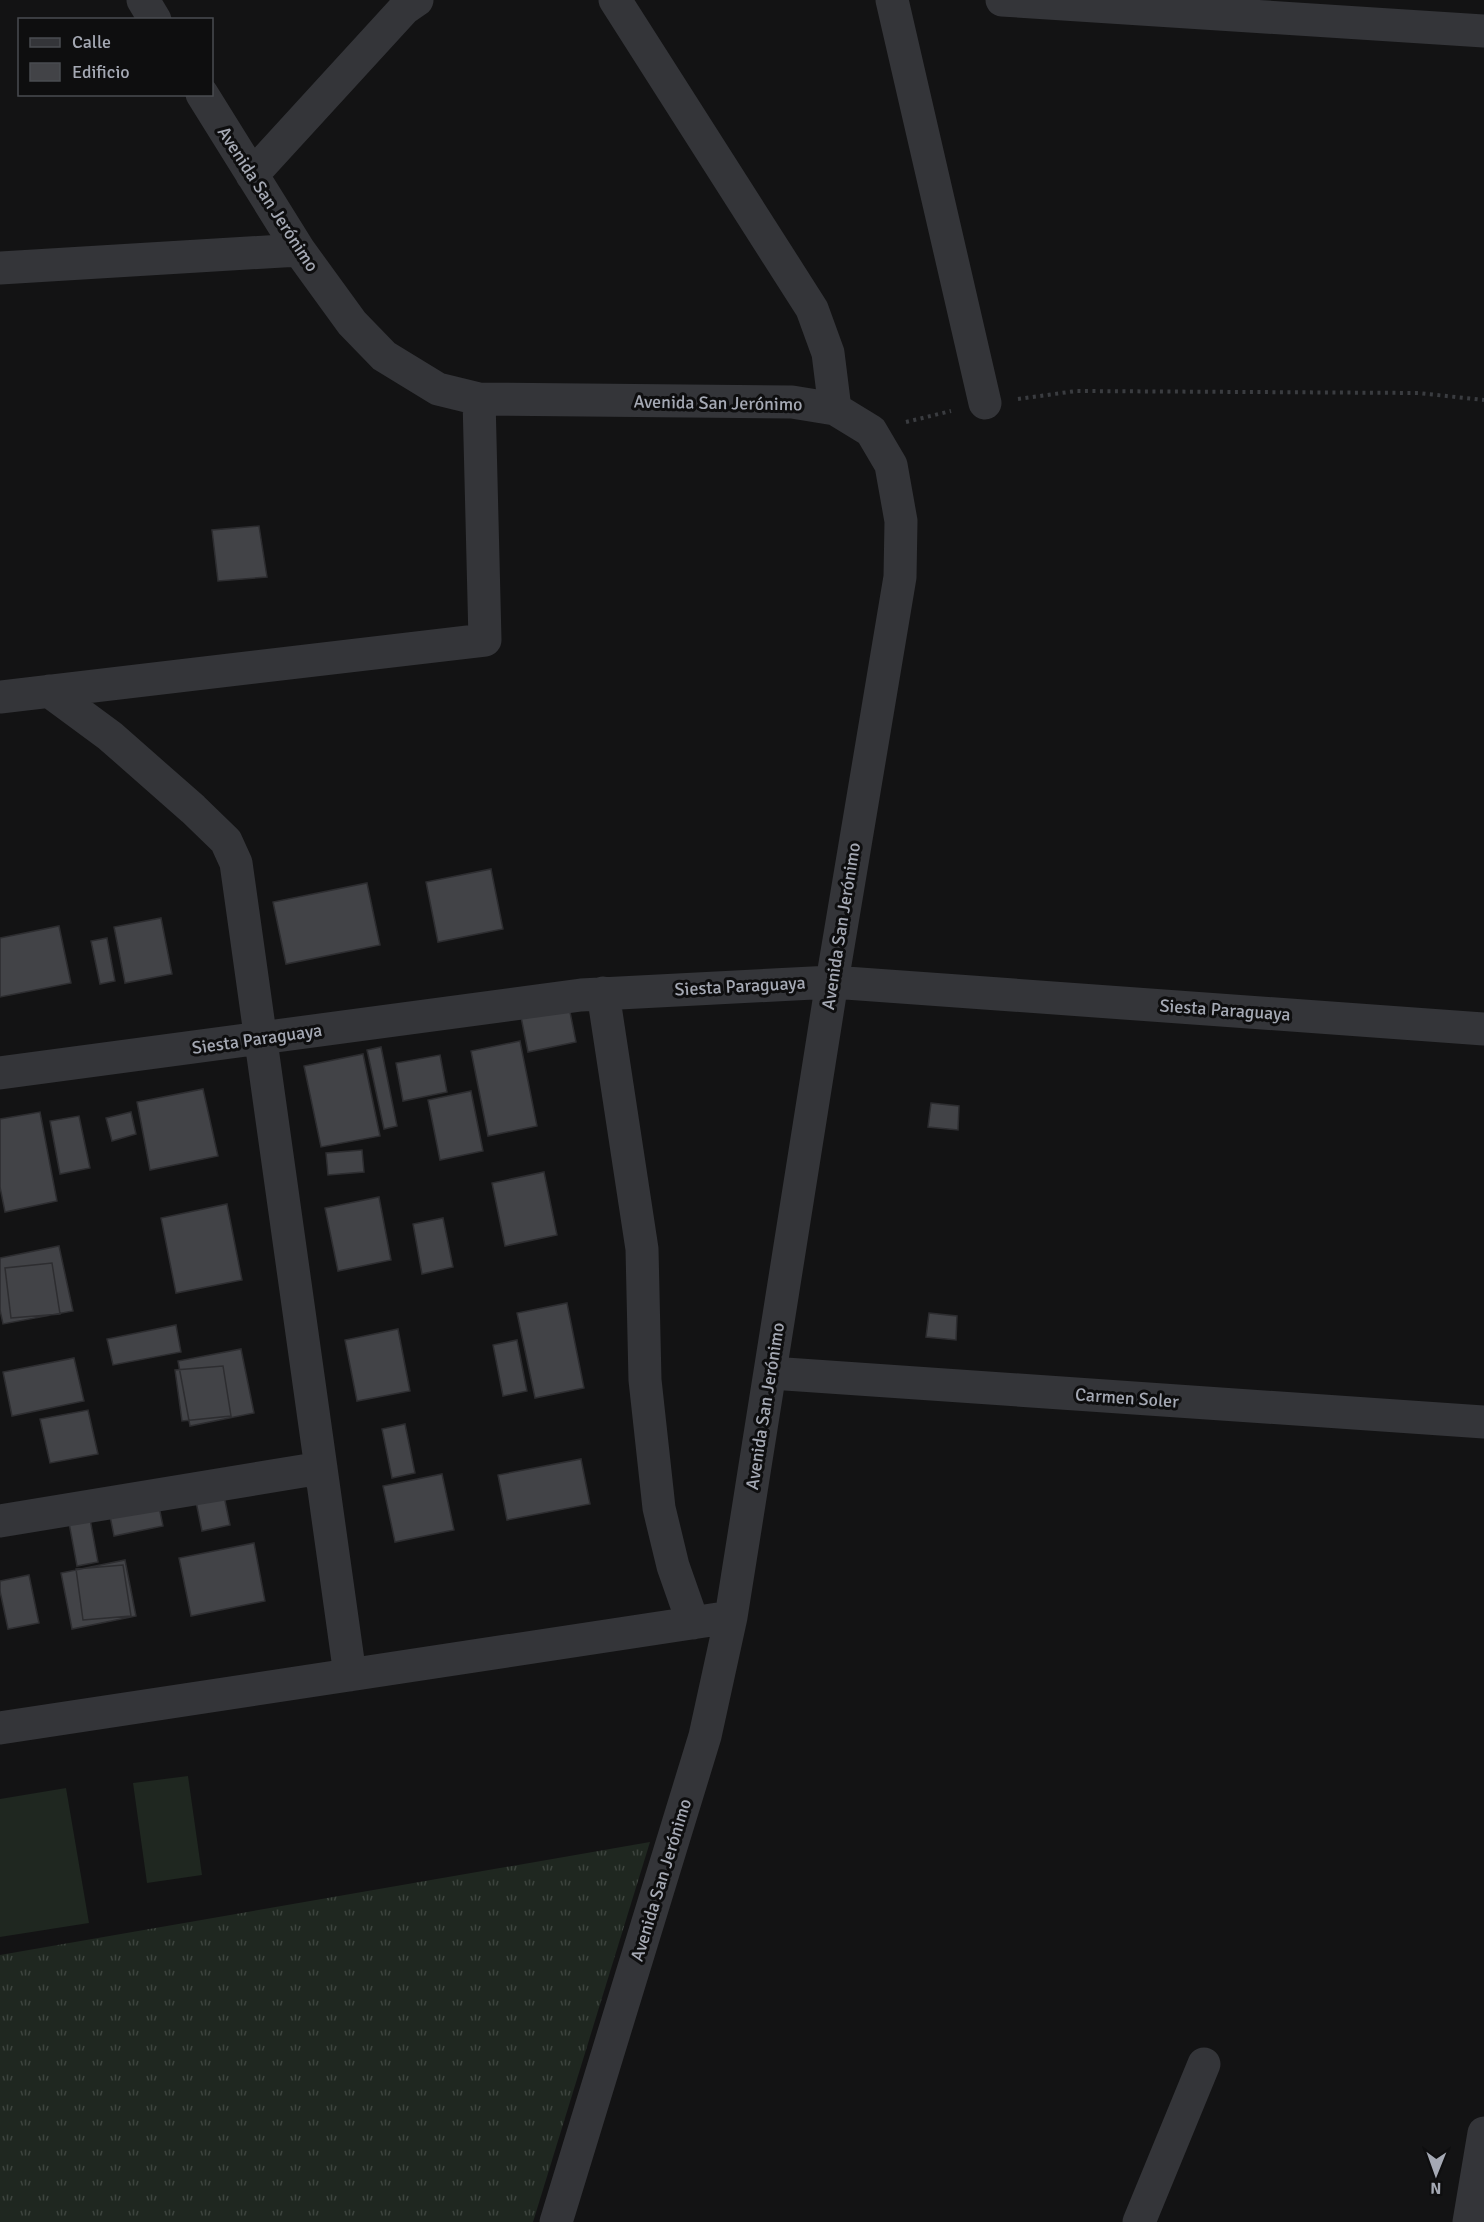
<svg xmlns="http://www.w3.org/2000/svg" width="1484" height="2222" viewBox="0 0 1484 2222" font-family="Signika,sans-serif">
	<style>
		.grass { fill: url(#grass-tufts) }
		.pitch { fill: #1f2720 }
		.building { fill: #424347; stroke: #2d2d30; stroke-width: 1.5 }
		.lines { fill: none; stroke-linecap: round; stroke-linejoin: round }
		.path { stroke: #3a3c40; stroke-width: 4; stroke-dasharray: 3 4.5; stroke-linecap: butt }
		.minor { stroke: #343539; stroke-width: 33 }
		.labels { text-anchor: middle; stroke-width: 6; stroke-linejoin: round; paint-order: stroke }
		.street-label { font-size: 18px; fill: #a5a9b4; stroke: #0e0e0f }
	</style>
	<defs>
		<pattern id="grass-tufts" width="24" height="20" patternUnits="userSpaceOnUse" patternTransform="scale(1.5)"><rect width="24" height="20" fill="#1f2720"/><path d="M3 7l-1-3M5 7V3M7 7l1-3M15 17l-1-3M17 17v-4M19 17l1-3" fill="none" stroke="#3d443e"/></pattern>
	</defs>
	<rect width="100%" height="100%" fill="#131314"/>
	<path class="grass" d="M650,1842L533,2222H0V1955Z"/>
	<path class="pitch" d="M188,1776L202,1875L147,1883L133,1783Z
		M66,1788L89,1923L0,1937V1799Z"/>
	<path class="building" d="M259,526L267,577L218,581L212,530Z
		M491,869L503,929L438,942L426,882Z
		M367,883L380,945L286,964L273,902Z
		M161,918L172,974L125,983L114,927Z
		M59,926L71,983L0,997V938Z
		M107,938L115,981L100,984L91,941Z
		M569,1007L576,1042L528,1052L521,1017Z
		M520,1041L537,1126L488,1136L471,1051Z
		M381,1047L397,1126L384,1129L367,1050Z
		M363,1054L380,1136L321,1147L304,1066Z
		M440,1055L447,1092L403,1101L396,1063Z
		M203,1089L218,1156L150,1170L137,1102Z
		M471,1091L483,1151L440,1160L428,1100Z
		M931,1103L959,1106L958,1130L928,1127Z
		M40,1112L57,1201L5,1212L0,1187V1119Z
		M131,1112L136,1134L112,1141L106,1118Z
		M79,1116L90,1168L60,1174L50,1121Z
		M362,1150L364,1172L328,1175L326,1153Z
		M544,1172L557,1235L505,1246L492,1183Z
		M379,1197L391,1260L338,1271L325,1208Z
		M227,1204L242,1280L176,1293L161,1218Z
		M443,1218L453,1267L422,1274L413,1224Z
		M59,1246L73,1311L3,1324L0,1310V1258Z
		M52,1263L60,1314L11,1318L5,1268Z
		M567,1303L584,1388L535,1398L517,1313Z
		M929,1313L957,1316L956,1340L926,1337Z
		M176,1325L181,1352L113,1365L107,1339Z
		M398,1329L410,1391L357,1401L345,1340Z
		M517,1340L527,1391L503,1396L493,1345Z
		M241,1349L254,1413L190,1426L178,1361Z
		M74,1358L84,1401L12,1416L3,1372Z
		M223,1366L231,1416L182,1421L175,1370Z
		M88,1410L98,1454L50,1463L40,1419Z
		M405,1424L415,1473L392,1478L382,1429Z
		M581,1459L590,1504L507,1520L498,1475Z
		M442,1474L454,1530L395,1542L383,1486Z
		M223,1491L230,1525L202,1531L195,1497Z
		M157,1497L163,1526L114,1536L108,1506Z
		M90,1519L98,1562L77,1566L69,1523Z
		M254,1543L265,1601L191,1616L179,1558Z
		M125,1560L136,1616L72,1629L61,1573Z
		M123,1565L131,1616L83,1620L76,1569Z
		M29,1575L39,1623L8,1629L0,1591V1581Z"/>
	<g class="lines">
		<path class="path" d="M1018,399L1076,391L1418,393L1484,400
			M906,422L951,411"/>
		<path class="minor" d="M143,0L155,20
			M615,0L812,309L828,353L835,409
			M892,0L985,403
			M1002,0L1484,31
			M202,94L299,250L352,323L384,356L438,389L479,399L792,402L835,409L871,431L891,465L901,521L900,577L832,982L731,1617L705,1736L556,2222
			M252,175L404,9L417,0
			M0,268L299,250
			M49,691L110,736L193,809L226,841L236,863L350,1675
			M0,697L485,640L479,399
			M603,993L642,1249L645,1380L659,1508L673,1566L693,1623
			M0,1073L581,995L832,982L1484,1029
			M771,1373L1484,1422
			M0,1521L321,1468
			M0,1728L731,1617
			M1139,2222L1204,2064
			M1469,2222L1484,2133"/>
	</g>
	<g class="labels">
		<g class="street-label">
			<text transform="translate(268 199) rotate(57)" y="6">Avenida San Jerónimo</text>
			<text transform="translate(718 403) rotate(1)" y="6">Avenida San Jerónimo</text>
			<text transform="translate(841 926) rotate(-81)" y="6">Avenida San Jerónimo</text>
			<text transform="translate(740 986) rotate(-3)" y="6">Siesta Paraguaya</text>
			<text transform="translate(1225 1010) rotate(4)" y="6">Siesta Paraguaya</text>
			<text transform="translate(257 1039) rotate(-8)" y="6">Siesta Paraguaya</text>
			<text transform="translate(1127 1398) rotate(4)" y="6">Carmen Soler</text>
			<text transform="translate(765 1406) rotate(-81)" y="6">Avenida San Jerónimo</text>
			<text transform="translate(661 1880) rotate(-73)" y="6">Avenida San Jerónimo</text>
		</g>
	</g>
	<rect x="18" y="18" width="195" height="78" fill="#0e0e0f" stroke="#4a4c51" stroke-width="1.5"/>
	<rect x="30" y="38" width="30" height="9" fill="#343539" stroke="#4a4c51" stroke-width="1.5"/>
	<text x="72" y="48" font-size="18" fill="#a5a9b4">Calle</text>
	<rect x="30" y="63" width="30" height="18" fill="#424347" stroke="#4a4c51" stroke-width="1.5"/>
	<text x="72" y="78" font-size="18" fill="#a5a9b4">Edificio</text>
	<g transform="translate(1436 2174) rotate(181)" stroke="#0e0e0f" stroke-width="4.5" paint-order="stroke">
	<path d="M0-4.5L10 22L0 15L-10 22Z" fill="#a5a9b4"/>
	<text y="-9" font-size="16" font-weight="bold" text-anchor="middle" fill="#a5a9b4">N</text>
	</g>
</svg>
